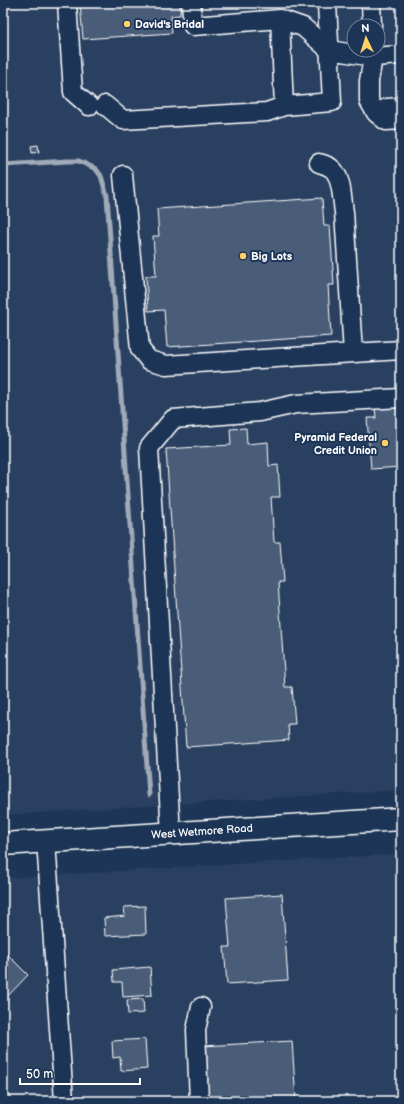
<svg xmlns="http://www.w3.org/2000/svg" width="404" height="1104" viewBox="0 0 404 1104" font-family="'Balsamiq Sans',sans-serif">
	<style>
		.built { fill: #2a4161; fill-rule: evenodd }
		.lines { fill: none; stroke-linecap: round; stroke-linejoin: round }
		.stream { stroke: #a0aab8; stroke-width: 5 }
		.building { fill: #4a5d79; stroke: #fff }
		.minor-casing { stroke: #fff; stroke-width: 21 }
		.major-casing { stroke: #fff; stroke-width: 25 }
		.minor { stroke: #1d3557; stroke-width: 18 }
		.major { stroke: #1d3557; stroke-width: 22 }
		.poi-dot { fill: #ffd166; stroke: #1d3557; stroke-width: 1.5 }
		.labels { text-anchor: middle; stroke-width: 4; stroke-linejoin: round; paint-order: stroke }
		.poi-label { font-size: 11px; font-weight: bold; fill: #fff; stroke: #1d3557; text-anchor: start }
		.street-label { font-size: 11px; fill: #fff; stroke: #1d3557 }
	</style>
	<rect width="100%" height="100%" fill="#1d3557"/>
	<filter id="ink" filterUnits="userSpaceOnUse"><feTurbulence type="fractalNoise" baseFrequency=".025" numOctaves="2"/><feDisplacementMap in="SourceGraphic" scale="8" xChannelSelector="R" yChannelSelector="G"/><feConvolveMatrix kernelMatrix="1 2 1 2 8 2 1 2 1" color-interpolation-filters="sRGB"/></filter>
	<g filter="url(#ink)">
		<path class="built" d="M3,3H401V790L3,815ZM354,26H378V50H354Z
			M401,854V1101H3V878Z"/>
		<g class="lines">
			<path class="stream" d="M3,165L68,161H79L96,169L101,176L107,196L149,795"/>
		</g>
		<path class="building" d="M80,3H180V15L171,16L172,33L83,39Z
			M401,138V178L398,139Z
			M38,145L39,152L32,153L31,146Z
			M322,198L324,226H330L334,285H328L331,336L167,347L164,310L148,311L146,276H156L153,236H159L157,209Z
			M401,405V467L371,469L367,418H376L375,407Z
			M246,428L247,444L268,442L269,466L278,465L280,497H271L274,542H280L283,582H278L285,687H292L295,724H288L289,740L186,747L166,449L231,445L230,429Z
			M282,894L288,980L227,984L224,947H230L226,898Z
			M145,906L146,934L105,936L104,918L125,916L124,907Z
			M7,954L28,975L3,1001V958Z
			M150,967L152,995L123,997L122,982H114L113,970Z
			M143,999L144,1013L128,1014L127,1000Z
			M145,1039L147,1069L121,1071L120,1057L113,1058L112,1041Z
			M292,1041L296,1101H207L203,1046Z"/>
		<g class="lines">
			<defs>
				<path id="minor" d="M67,3L73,92L89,106
					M191,3L193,26L280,19L303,27L329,50L373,57L401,55
					M371,3L372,26
					M280,19L284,106L332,102L327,3
					M373,50V57L369,81V101L376,113L387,108L401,107
					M105,105L123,120L267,112L284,106
					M376,113L386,121L401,120
					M319,163C322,164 327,165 331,168C342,175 342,200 344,212L353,353
					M123,175L140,349L149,360L166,365L401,350
					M171,834L149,448L173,419L260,412L296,404L401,398
					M46,841L64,1101
					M199,1101L196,1030L201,1007"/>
				<path id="major" d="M3,844L401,819"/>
			</defs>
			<use href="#minor" class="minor-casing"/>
			<use href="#major" class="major-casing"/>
			<use href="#minor" class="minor"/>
			<use href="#major" class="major"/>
		</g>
	</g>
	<g class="poi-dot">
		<circle cx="127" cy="24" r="4"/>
		<circle cx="243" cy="256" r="4"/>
		<circle cx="385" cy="443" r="4"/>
	</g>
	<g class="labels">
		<g class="poi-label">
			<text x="135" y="28">David's Bridal</text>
			<text x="251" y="260">Big Lots</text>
			<text x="377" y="441" text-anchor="end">Pyramid Federal<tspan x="377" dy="13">Credit Union</tspan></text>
		</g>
		<g class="street-label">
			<text transform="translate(202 831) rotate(-4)" y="4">West Wetmore Road</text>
		</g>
	</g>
	<rect width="404" height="1104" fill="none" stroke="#1d3557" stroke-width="16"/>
	<rect x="8" y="8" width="388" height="1088" fill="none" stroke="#fff" stroke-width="1.5" filter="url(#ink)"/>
	<g transform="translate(366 38) rotate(356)"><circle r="19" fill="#1d3557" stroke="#77869a"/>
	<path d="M0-3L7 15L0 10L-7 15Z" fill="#ffd166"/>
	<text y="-6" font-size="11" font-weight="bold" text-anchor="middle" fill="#ffffff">N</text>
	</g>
	<path d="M20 1078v6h120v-6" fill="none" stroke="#ffffff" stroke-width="2"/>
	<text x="26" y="1078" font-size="12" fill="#ffffff" stroke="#1d3557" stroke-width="3" paint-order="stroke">50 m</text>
</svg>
